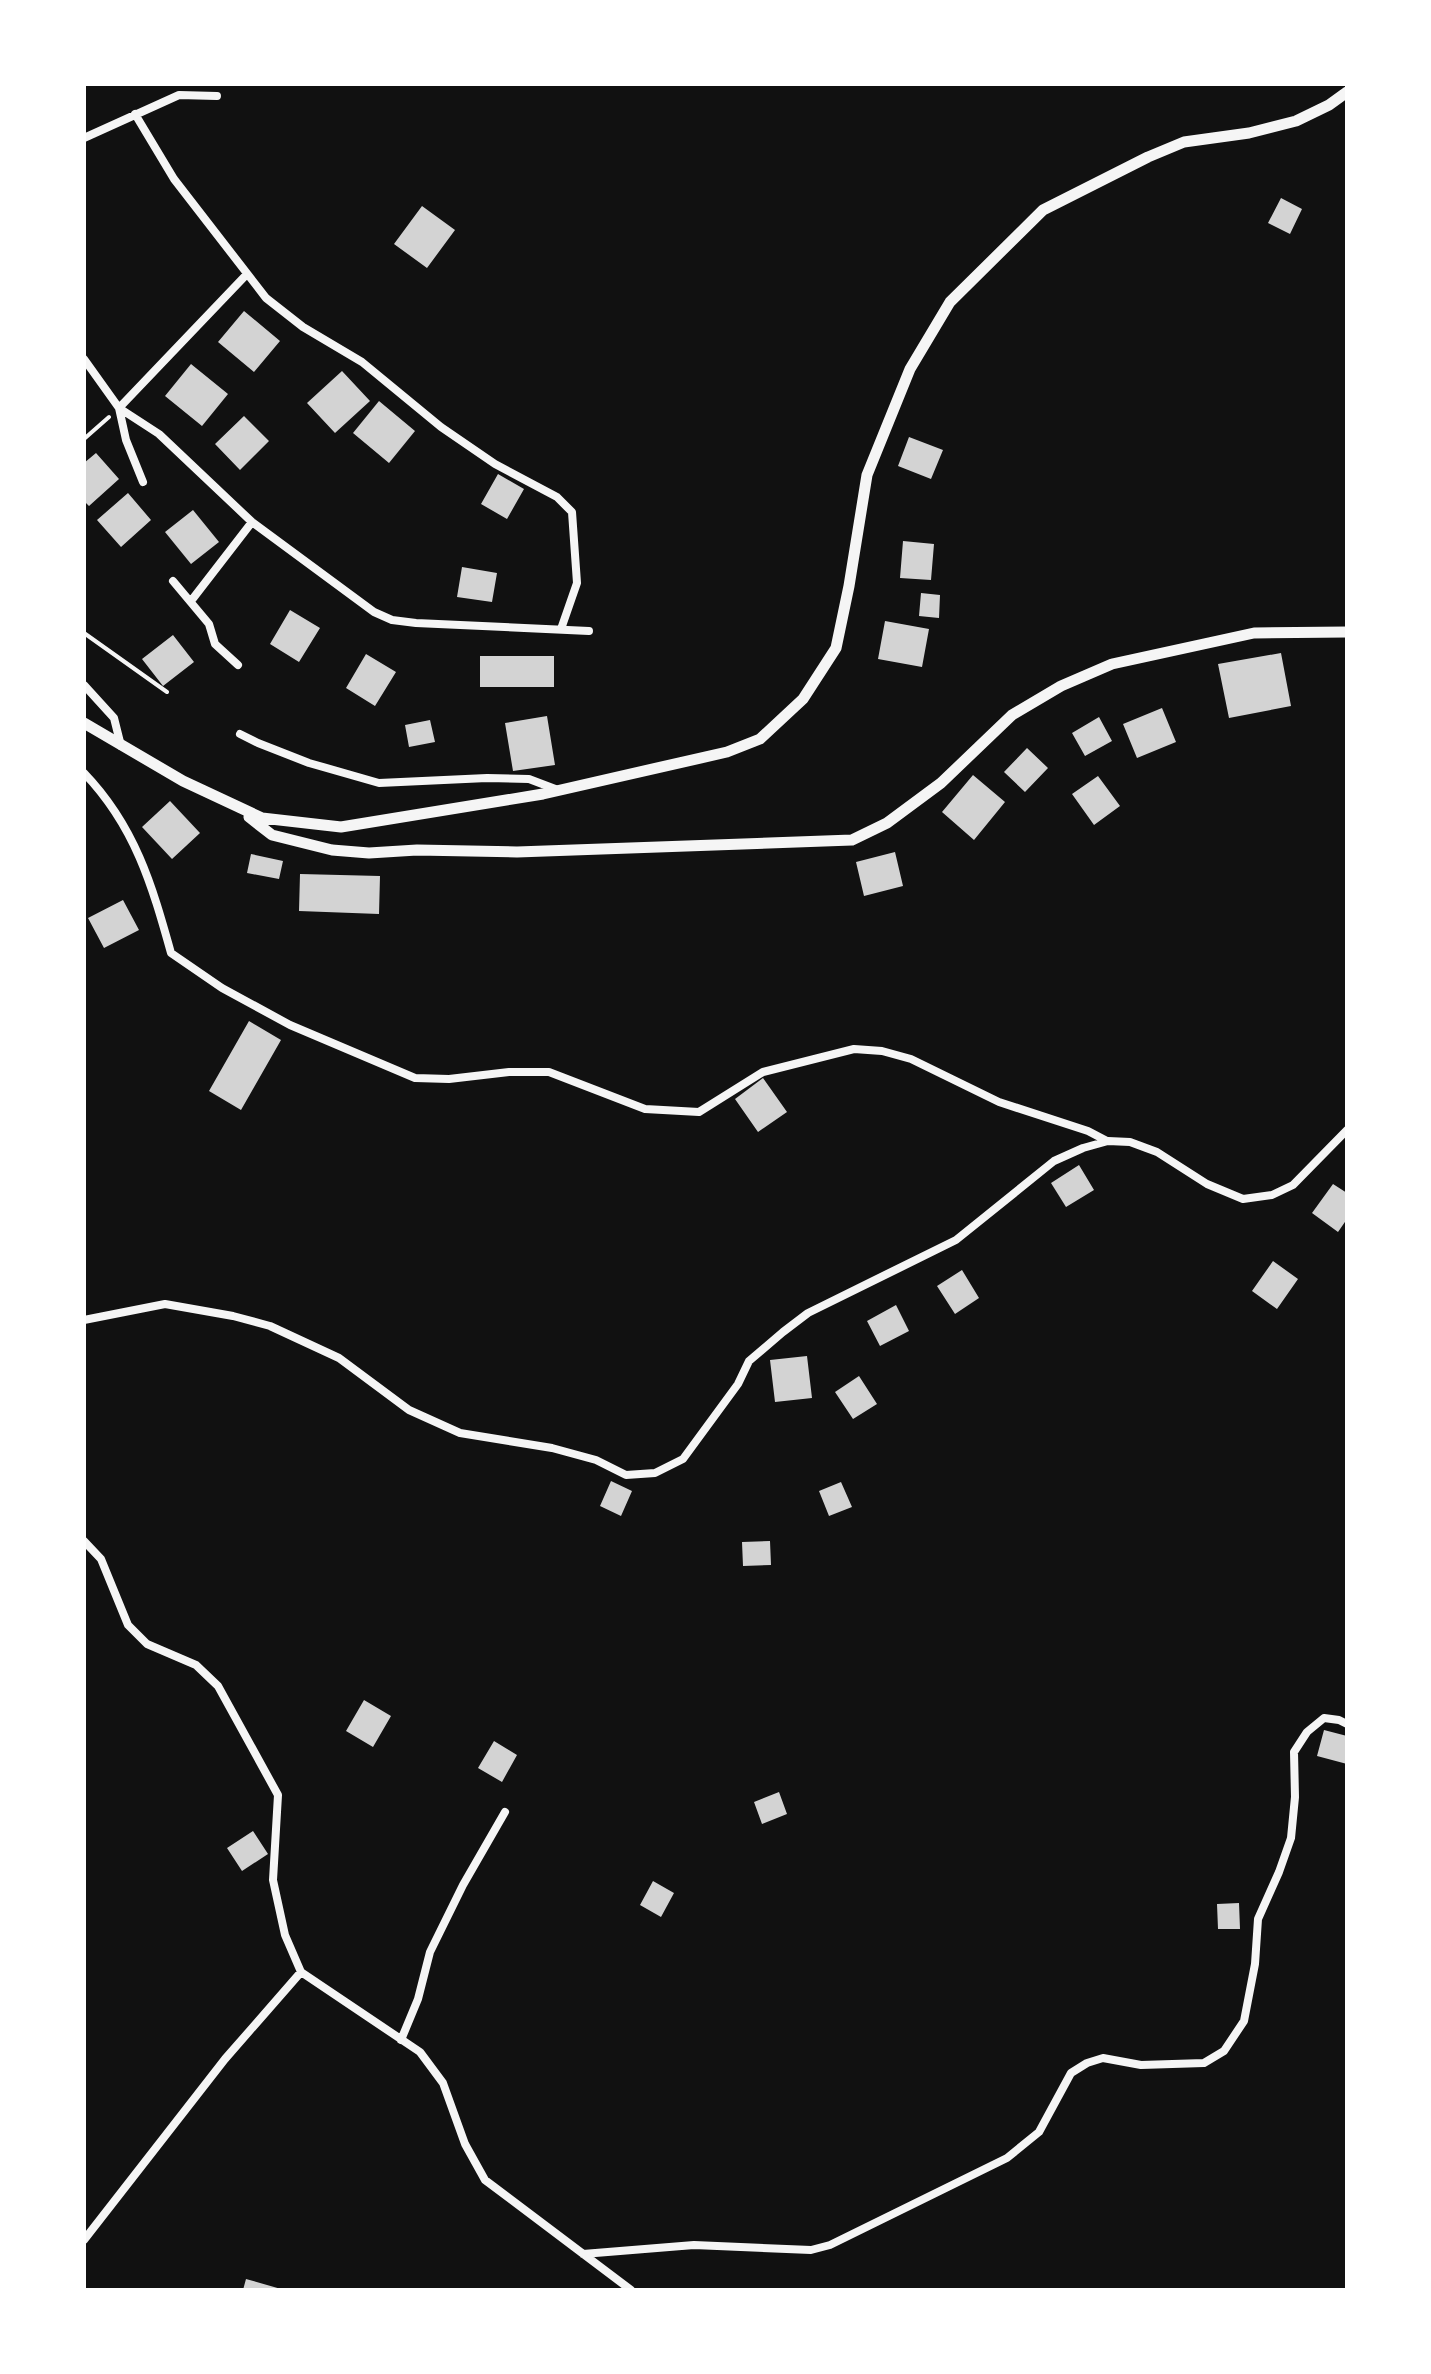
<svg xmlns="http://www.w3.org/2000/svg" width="1431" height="2374" viewBox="0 0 1431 2374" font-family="'Titillium Web',sans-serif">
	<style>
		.building { fill: #d3d3d3 }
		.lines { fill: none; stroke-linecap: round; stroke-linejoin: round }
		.path { stroke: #f5f5f5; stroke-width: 4 }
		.minor { stroke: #f5f5f5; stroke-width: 8 }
		.tertiary { stroke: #f5f5f5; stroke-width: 11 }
	</style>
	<rect width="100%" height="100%" fill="#111"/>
	<path class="building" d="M1281,198L1302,209L1290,234L1268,223Z
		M422,206L455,230L427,268L394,244Z
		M244,311L280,341L254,372L218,342Z
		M191,364L228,394L202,426L165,396Z
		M342,371L370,401L335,433L307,403Z
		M379,401L415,431L389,463L353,433Z
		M244,416L269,441L240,470L215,444Z
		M909,437L943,450L931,479L898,466Z
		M96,453L119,479L89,506L84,501V463Z
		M498,474L524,489L507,519L481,504Z
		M128,493L151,520L121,547L97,520Z
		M193,510L219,542L191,564L165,532Z
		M903,541L934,544L931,580L900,578Z
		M462,567L497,573L492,602L457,597Z
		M921,593L940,595L939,618L919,616Z
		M290,610L320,628L299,662L270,644Z
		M885,621L929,629L922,667L878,659Z
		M173,635L194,662L163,686L142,659Z
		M1281,653L1291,706L1229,718L1218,664Z
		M366,654L396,672L375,706L346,688Z
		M480,656H554V687H480Z
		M1162,708L1176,742L1137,758L1123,724Z
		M547,716L555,765L513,771L505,723Z
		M1099,717L1112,741L1085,756L1072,733Z
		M430,720L435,742L409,747L405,725Z
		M1027,748L1048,768L1025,792L1004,772Z
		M973,775L1005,802L974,840L942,812Z
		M1098,776L1120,806L1094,825L1072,794Z
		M170,801L200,833L172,859L142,827Z
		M895,852L903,886L864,896L856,862Z
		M251,854L283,861L279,879L247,873Z
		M300,874L380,876L379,914L299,911Z
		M123,900L139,930L104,948L88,918Z
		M249,1021L281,1040L241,1110L209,1091Z
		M763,1078L787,1112L758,1132L735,1099Z
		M1079,1165L1094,1190L1066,1207L1051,1183Z
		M1333,1184L1347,1193V1219L1338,1232L1312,1213Z
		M1273,1261L1298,1279L1277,1309L1252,1291Z
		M962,1270L979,1298L955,1314L937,1286Z
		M896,1305L909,1331L880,1346L867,1321Z
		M807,1356L812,1398L775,1402L770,1360Z
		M859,1376L877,1404L853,1419L835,1392Z
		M611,1481L632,1491L621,1516L600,1506Z
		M841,1482L852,1507L829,1516L819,1491Z
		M770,1541L771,1565L743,1566L742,1542Z
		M364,1700L391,1716L373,1747L346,1731Z
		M1324,1730L1347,1736V1764L1317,1756Z
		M494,1741L517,1755L502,1782L478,1768Z
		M779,1792L787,1814L762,1824L754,1802Z
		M253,1831L268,1854L242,1871L227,1848Z
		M653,1881L674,1893L661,1917L640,1905Z
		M1239,1903L1240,1929H1218L1217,1904Z
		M246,2279L281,2289L280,2290H243Z"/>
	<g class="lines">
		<path class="path" d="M84,439L109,417
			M84,633L167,692"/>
		<path class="minor" d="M135,114L174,179L266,298L303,327L362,362L441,427L495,464L557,497L572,512L577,583L561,629
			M84,138L179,95L217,96
			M84,359L119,408L159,434L252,522L374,612L392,620L416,623L589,631
			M119,408L247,274
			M119,408L126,440L143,482
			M173,581L209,624L215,644L238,665
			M191,601L252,522
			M84,685L114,718L121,746
			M240,734L258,743L309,763L379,783L487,778L529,779L558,790
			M84,773C135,826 152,885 171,953L222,988L290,1025L415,1078L449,1079L509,1072H549L645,1109L699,1112L763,1072L854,1049L882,1051L911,1059L999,1102L1088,1131L1107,1141
			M84,1320L165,1304L233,1316L270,1326L339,1358L409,1410L460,1433L552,1448L596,1460L626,1475L655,1473L683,1459L738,1384L749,1361L783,1332L808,1313L956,1240L1054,1161L1083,1148L1108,1141L1130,1142L1157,1152L1207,1184L1243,1199L1272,1195L1293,1185L1347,1130
			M84,1541L101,1559L128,1625L147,1644L196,1665L218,1686L278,1795L273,1880L285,1935L301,1972L420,2052L443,2083L465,2144L485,2180L631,2290
			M401,2040L418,1999L430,1952L463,1885L505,1812
			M84,2240L225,2059L301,1972
			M583,2254L694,2245L811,2250L830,2245L1007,2158L1039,2132L1071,2073L1087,2063L1103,2058L1141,2065L1204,2063L1224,2051L1244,2021L1255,1964L1258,1919L1279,1872L1291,1838L1295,1797L1294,1752L1307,1732L1324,1718L1339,1720L1347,1724"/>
		<path class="tertiary" d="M84,723L183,781L262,818L341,827L543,794L727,752L760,739L803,699L836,648L849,586L867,475L910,369L950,302L1043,210L1148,157L1184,142L1249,133L1296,121L1329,105L1347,92
			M249,817L272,835L332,850L369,853L417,850L517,852L852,840L887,823L941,783L1012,715L1061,686L1112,664L1254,633L1347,632"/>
	</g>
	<rect width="1431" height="2374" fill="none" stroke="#ffffff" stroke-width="172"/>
</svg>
